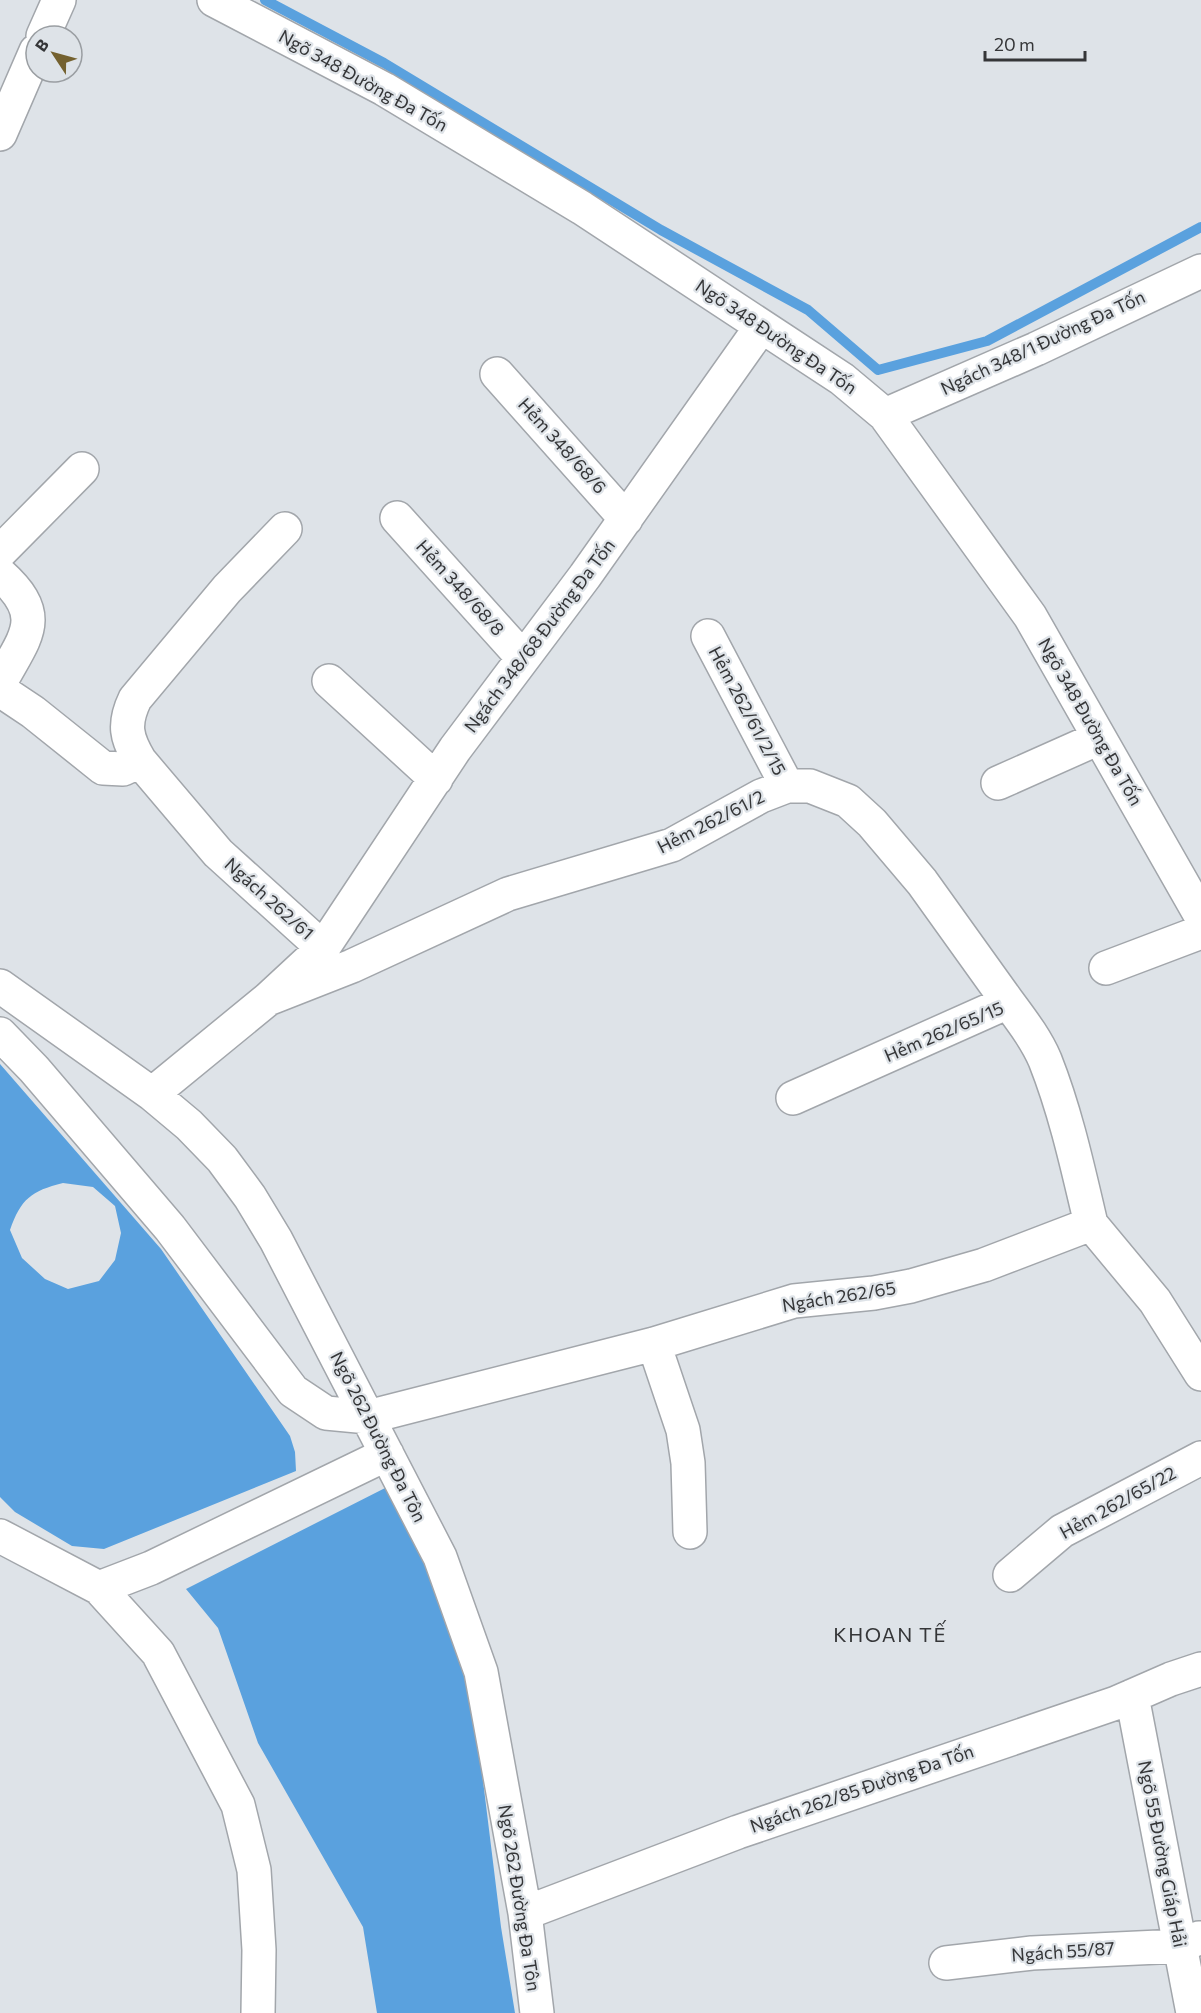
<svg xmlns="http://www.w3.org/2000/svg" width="1201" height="2013" viewBox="0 0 1201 2013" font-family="Commissioner,sans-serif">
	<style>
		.water { fill: #5aa1de; fill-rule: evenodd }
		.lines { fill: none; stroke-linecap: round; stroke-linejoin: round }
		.stream { stroke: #5aa1de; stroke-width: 10 }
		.minor-casing { stroke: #a2a6ab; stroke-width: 36 }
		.minor { stroke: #fff; stroke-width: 33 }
		.labels { text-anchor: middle; stroke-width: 4.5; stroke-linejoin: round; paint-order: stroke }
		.street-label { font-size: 18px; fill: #353638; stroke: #dee3e8 }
		.neighbourhood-label { font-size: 20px; letter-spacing: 1.5px; fill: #353638; stroke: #dee3e8 }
	</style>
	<rect width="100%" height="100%" fill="#dee3e8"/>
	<path class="water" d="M0,1064L161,1249L290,1436L295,1452L296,1471L104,1549L72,1546L15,1512L0,1497ZM63,1183L93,1187L115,1206L121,1233L115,1260L99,1281L68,1289L45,1279L22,1258L10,1230C21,1199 31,1191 63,1183Z
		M391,1485L468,1659L501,1927L515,2013H377L363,1927L258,1743L218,1628L186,1589Z"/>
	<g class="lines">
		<path class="stream" d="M265,0L384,63L661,230L808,310L878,370L987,341L1201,227"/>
		<defs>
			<path id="minor" d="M214,0L384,89L582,208L842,379L885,415L1030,616L1201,916
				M43,36L59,0
				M0,134L36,51
				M497,374L626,519
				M885,415L1036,349L1201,271
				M397,518L523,658
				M0,552L82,469
				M0,574C48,617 25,636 0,683
				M708,636L787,786
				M329,681L436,779
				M0,690L33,712L103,768L123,769L140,761L218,853L323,948L268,999L152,1094
				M140,761C126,738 123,724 135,699L227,589L285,529
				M998,783L1099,738
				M323,948L455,749L585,576L761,327
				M1106,968L1201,932
				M0,986L152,1094L189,1125L222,1159L250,1197L276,1240L440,1557L481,1672L525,1913L537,2013
				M268,999L352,966L508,894L672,845L761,796L787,786H810L848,801L872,823L922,882L1008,1002
				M0,1034L34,1069L170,1228L293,1391L326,1413L368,1417L654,1344L794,1301L874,1293L911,1286L984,1265L1091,1224L1155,1301L1201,1374
				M793,1098L1008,1002C1022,1021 1036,1039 1045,1060C1066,1113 1078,1169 1091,1224
				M654,1344L683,1430L688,1463L690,1532
				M0,1536L99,1588L151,1568L387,1454
				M1010,1575L1062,1531L1201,1458
				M99,1588L158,1653L238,1805L254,1870L259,1950L258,2013
				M1132,1696L1193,2013
				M525,1913L738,1832L1116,1703L1171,1679L1201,1669
				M946,1963L1032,1953L1180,1946L1199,1938"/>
		</defs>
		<use href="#minor" class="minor-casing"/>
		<use href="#minor" class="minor"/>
	</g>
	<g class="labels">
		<g class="street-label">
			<text transform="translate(363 81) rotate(29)" y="6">Ngõ 348 Đường Đa Tốn</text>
			<text transform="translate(776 337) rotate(34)" y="6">Ngõ 348 Đường Đa Tốn</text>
			<text transform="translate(1043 343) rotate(-25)" y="6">Ngách 348/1 Đường Đa Tốn</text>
			<text transform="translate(562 446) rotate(48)" y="6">Hẻm 348/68/6</text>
			<text transform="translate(460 588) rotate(48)" y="6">Hẻm 348/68/8</text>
			<text transform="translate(540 636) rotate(-53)" y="6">Ngách 348/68 Đường Đa Tốn</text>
			<text transform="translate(747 711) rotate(62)" y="6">Hẻm 262/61/2/15</text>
			<text transform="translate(1090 722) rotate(60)" y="6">Ngõ 348 Đường Đa Tốn</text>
			<text transform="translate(711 822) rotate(-27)" y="6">Hẻm 262/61/2</text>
			<text transform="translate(269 899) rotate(42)" y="6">Ngách 262/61</text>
			<text transform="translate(944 1032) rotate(-23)" y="6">Hẻm 262/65/15</text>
			<text transform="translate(839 1297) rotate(-9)" y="6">Ngách 262/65</text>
			<text transform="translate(378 1437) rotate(63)" y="6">Ngõ 262 Đường Đa Tôn</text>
			<text transform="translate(1118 1503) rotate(-29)" y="6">Hẻm 262/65/22</text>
			<text transform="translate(862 1789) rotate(-19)" y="6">Ngách 262/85 Đường Đa Tốn</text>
			<text transform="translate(1162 1854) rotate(79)" y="6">Ngõ 55 Đường Giáp Hải</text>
			<text transform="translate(519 1898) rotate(81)" y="6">Ngõ 262 Đường Đa Tôn</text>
			<text transform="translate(1063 1952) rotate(-4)" y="6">Ngách 55/87</text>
		</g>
		<g class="neighbourhood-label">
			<text x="890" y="1642">KHOAN TẾ</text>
		</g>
	</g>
	<g transform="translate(54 54) rotate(306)"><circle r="28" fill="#dee3e8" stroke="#9a9ea2" stroke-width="1.5"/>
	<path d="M0-4.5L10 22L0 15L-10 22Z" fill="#74612f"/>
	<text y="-9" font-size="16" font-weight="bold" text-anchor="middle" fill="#353638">B</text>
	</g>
	<path d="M985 51v9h100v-9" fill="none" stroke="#353638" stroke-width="3"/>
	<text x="994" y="51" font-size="18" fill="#353638" stroke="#dee3e8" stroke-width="4.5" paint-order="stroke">20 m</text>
</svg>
